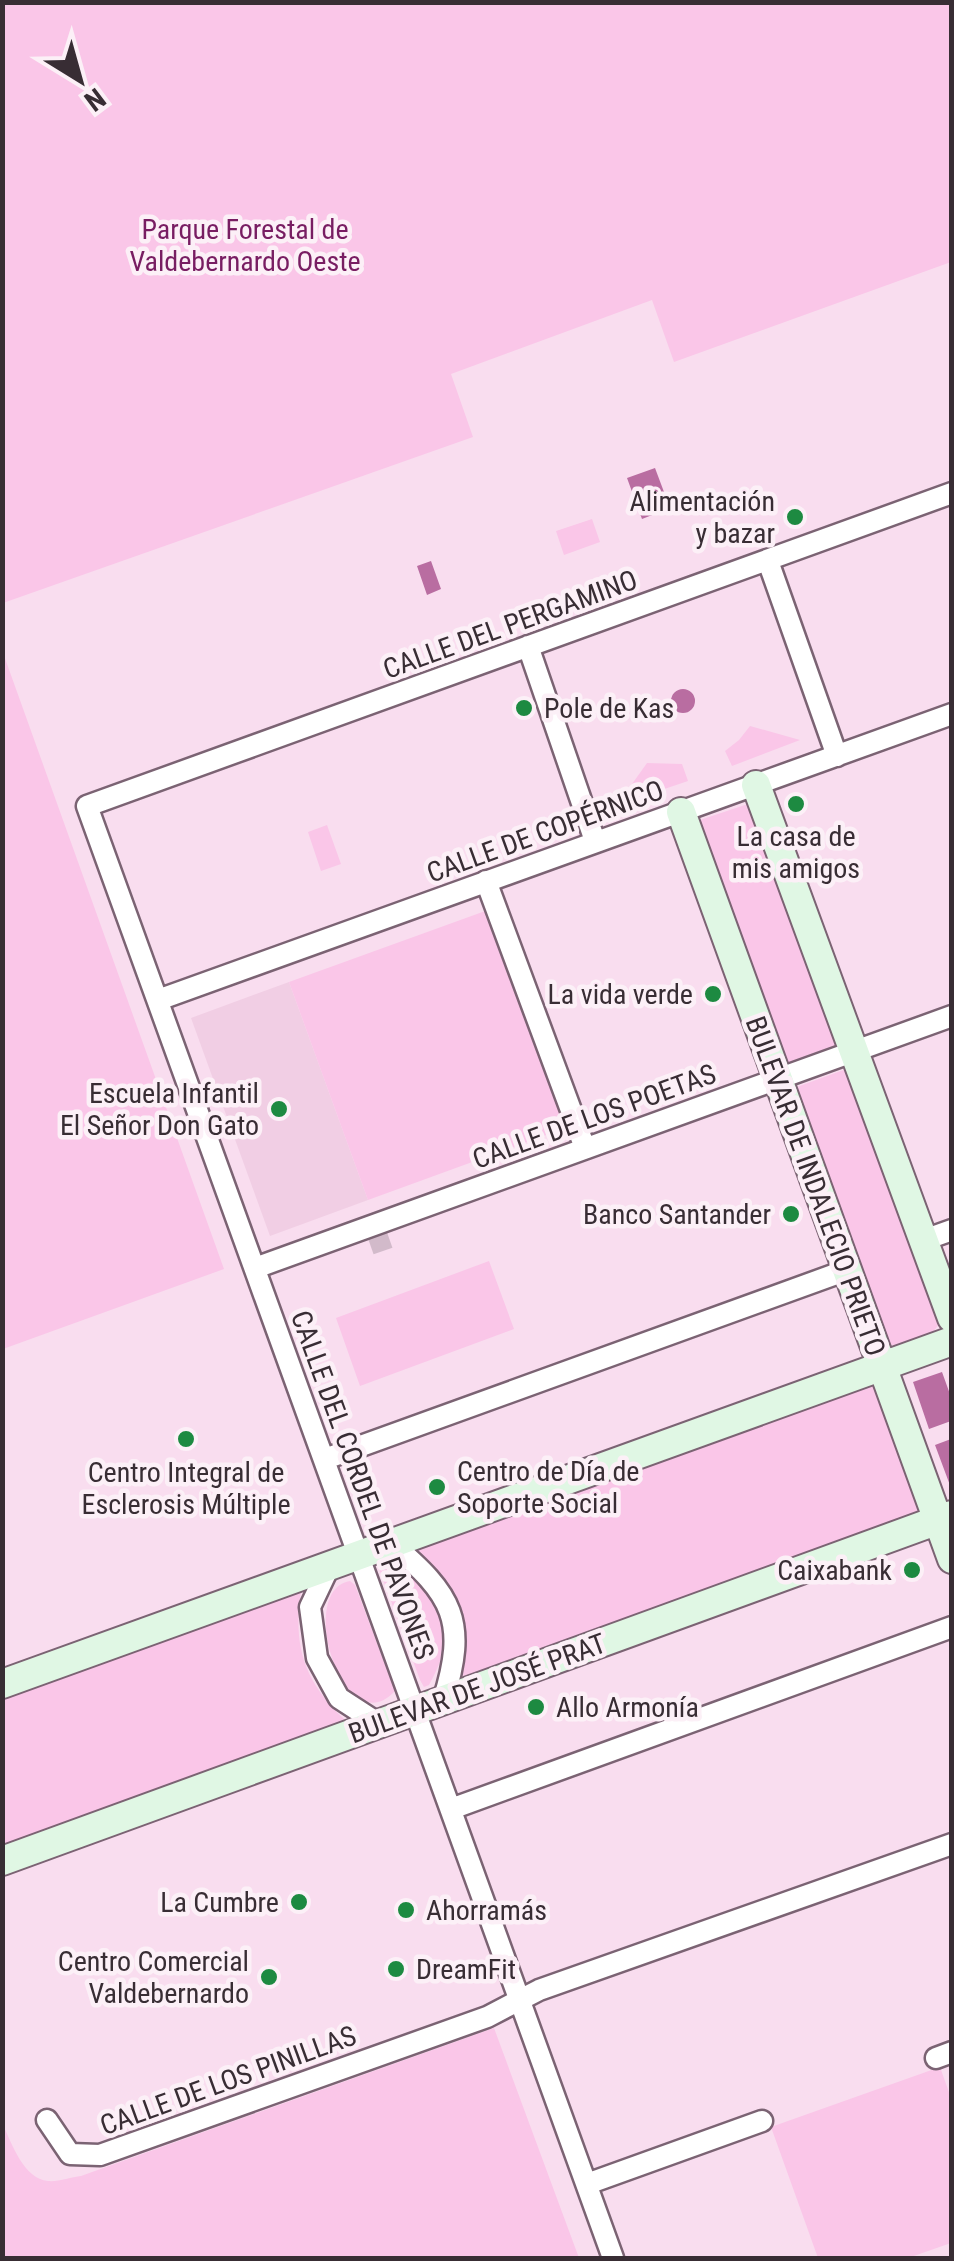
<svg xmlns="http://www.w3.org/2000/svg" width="954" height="2261" viewBox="0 0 954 2261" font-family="'Roboto Condensed',sans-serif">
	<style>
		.built { fill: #f1cee4 }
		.green { fill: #fac6e8 }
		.water { fill: #b96da1 }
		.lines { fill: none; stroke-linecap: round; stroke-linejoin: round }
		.street-tunnel { stroke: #d2baca; stroke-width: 20; stroke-dasharray: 20 10; stroke-linecap: butt }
		.street-casing { stroke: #7b6373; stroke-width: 25 }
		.secondary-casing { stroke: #7b6373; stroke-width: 32 }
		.street { stroke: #fff; stroke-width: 20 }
		.secondary { stroke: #e0f7e4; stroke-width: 28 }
		.poi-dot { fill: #1d8a41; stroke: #fcf0f7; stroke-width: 4 }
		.labels { text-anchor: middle; stroke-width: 9; stroke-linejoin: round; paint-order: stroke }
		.park-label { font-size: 28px; fill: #781d62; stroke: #fcf0f7 }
		.poi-label { font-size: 28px; fill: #382d34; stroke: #fcf0f7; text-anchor: end }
		.street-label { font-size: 28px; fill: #382d34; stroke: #fcf0f7 }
	</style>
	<rect width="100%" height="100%" fill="#f9ddef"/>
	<path class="built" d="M289,982L368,1200L270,1236L191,1018Z"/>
	<path class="green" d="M2,3H951V262L674,362L652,300L451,374L473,437L3,603Z
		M592,519L600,542L564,555L556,531Z
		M2,650L224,1269L3,1349H2Z
		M750,726L800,740L732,766L725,751L739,740Z
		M647,763L682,764L688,781L617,805Z
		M751,803L840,1044L787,1063L700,820Z
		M327,825L341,864L321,871L308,832Z
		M488,910L564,1121L560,1130L368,1200L289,982Z
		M849,1068L940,1321C933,1340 904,1351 886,1343L794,1088Z
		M489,1261L514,1329L360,1386L336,1318Z
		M869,1386L877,1388L920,1505L916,1513L462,1678C468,1615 458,1584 407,1546Z
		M388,1563C404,1569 414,1579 425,1592C453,1627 449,1647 429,1685L424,1687L420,1680L380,1571L381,1565Z
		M350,1581L355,1585L395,1691C344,1746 295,1590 350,1581Z
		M302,1585C292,1643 302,1680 345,1720L3,1848V1697Z
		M494,2028L579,2258H3V2125C12,2144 24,2179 48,2181C58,2182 71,2177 81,2176Z
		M940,2067L951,2098V2243L908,2258H818L771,2127Z"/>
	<path class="water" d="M655,468L670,508L642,519L627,478Z
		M431,561L441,589L427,595L417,566Z
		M671 701a12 12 0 1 1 24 0a12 12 0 1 1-24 0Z
		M942,1372L951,1397V1421L929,1429L913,1382Z
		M951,1439L952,1488H951L935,1445Z"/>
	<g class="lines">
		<path class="street-tunnel" d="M377,1234L383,1251"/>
		<defs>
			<path id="street" d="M768,561L837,756
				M528,646L595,841
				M486,881L585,1148
				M158,1000L952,714
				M924,1240L952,1230
				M255,1268L952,1016
				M325,1459L847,1270
				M391,1543C453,1595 468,1621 443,1701
				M329,1567L310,1607L317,1658L339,1698L379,1724
				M451,1809L952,1627
				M936,2058L952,2052
				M47,2120L70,2154L100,2155L487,2017L539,1990L952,1844
				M587,2184L762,2121
				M613,2258L87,806L952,493"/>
			<path id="secondary" d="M756,785L952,1318
				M681,812L952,1559
				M2,1684L952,1341
				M2,1861L952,1515"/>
		</defs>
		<use href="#street" class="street-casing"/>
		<use href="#secondary" class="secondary-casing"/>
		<use href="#street" class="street"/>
		<use href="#secondary" class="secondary"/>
	</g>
	<g class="poi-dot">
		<circle cx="795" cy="517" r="10"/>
		<circle cx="524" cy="708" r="10"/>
		<circle cx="796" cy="804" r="10"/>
		<circle cx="713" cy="994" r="10"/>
		<circle cx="279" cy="1109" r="10"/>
		<circle cx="791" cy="1214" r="10"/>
		<circle cx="186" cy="1439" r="10"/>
		<circle cx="437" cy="1487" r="10"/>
		<circle cx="912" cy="1570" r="10"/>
		<circle cx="536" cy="1707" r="10"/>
		<circle cx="299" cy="1902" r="10"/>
		<circle cx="406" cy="1910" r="10"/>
		<circle cx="396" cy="1969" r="10"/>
		<circle cx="269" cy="1977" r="10"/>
	</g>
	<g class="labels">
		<g class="park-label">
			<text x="245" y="239">Parque Forestal de<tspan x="245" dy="32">Valdebernardo Oeste</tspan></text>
		</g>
		<g class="poi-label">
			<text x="775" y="511">Alimentación<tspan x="775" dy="32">y bazar</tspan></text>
			<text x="544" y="718" text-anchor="start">Pole de Kas</text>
			<text x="796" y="846" text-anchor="middle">La casa de<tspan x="796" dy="32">mis amigos</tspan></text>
			<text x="693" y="1004">La vida verde</text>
			<text x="259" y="1103">Escuela Infantil<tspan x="259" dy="32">El Señor Don Gato</tspan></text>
			<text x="771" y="1224">Banco Santander</text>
			<text x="457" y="1481" text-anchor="start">Centro de Día de<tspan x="457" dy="32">Soporte Social</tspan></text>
			<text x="186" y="1482" text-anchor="middle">Centro Integral de<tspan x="186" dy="32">Esclerosis Múltiple</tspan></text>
			<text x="892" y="1580">Caixabank</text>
			<text x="556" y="1717" text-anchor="start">Allo Armonía</text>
			<text x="279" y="1912">La Cumbre</text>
			<text x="426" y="1920" text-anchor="start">Ahorramás</text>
			<text x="249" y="1971">Centro Comercial<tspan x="249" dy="32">Valdebernardo</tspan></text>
			<text x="416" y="1979" text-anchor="start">DreamFit</text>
		</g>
		<g class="street-label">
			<text transform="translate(510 624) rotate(-20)" y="10">CALLE DEL PERGAMINO</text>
			<text transform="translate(545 831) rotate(-20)" y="10">CALLE DE COPÉRNICO</text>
			<text transform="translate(594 1116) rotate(-20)" y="10">CALLE DE LOS POETAS</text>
			<text transform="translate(816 1186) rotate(70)" y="10">BULEVAR DE INDALECIO PRIETO</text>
			<text transform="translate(363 1485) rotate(70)" y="10">CALLE DEL CORDEL DE PAVONES</text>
			<text transform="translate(477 1688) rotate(-20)" y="10">BULEVAR DE JOSÉ PRAT</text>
			<text transform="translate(228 2080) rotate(-20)" y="10">CALLE DE LOS PINILLAS</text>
		</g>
	</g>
	<rect width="954" height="2261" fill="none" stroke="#382d34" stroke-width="10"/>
	<g transform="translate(80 80) rotate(143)" stroke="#fcf0f7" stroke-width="8" paint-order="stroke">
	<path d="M0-8L18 38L0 25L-18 38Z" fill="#382d34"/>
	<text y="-15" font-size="28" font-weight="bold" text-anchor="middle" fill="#382d34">N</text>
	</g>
</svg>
